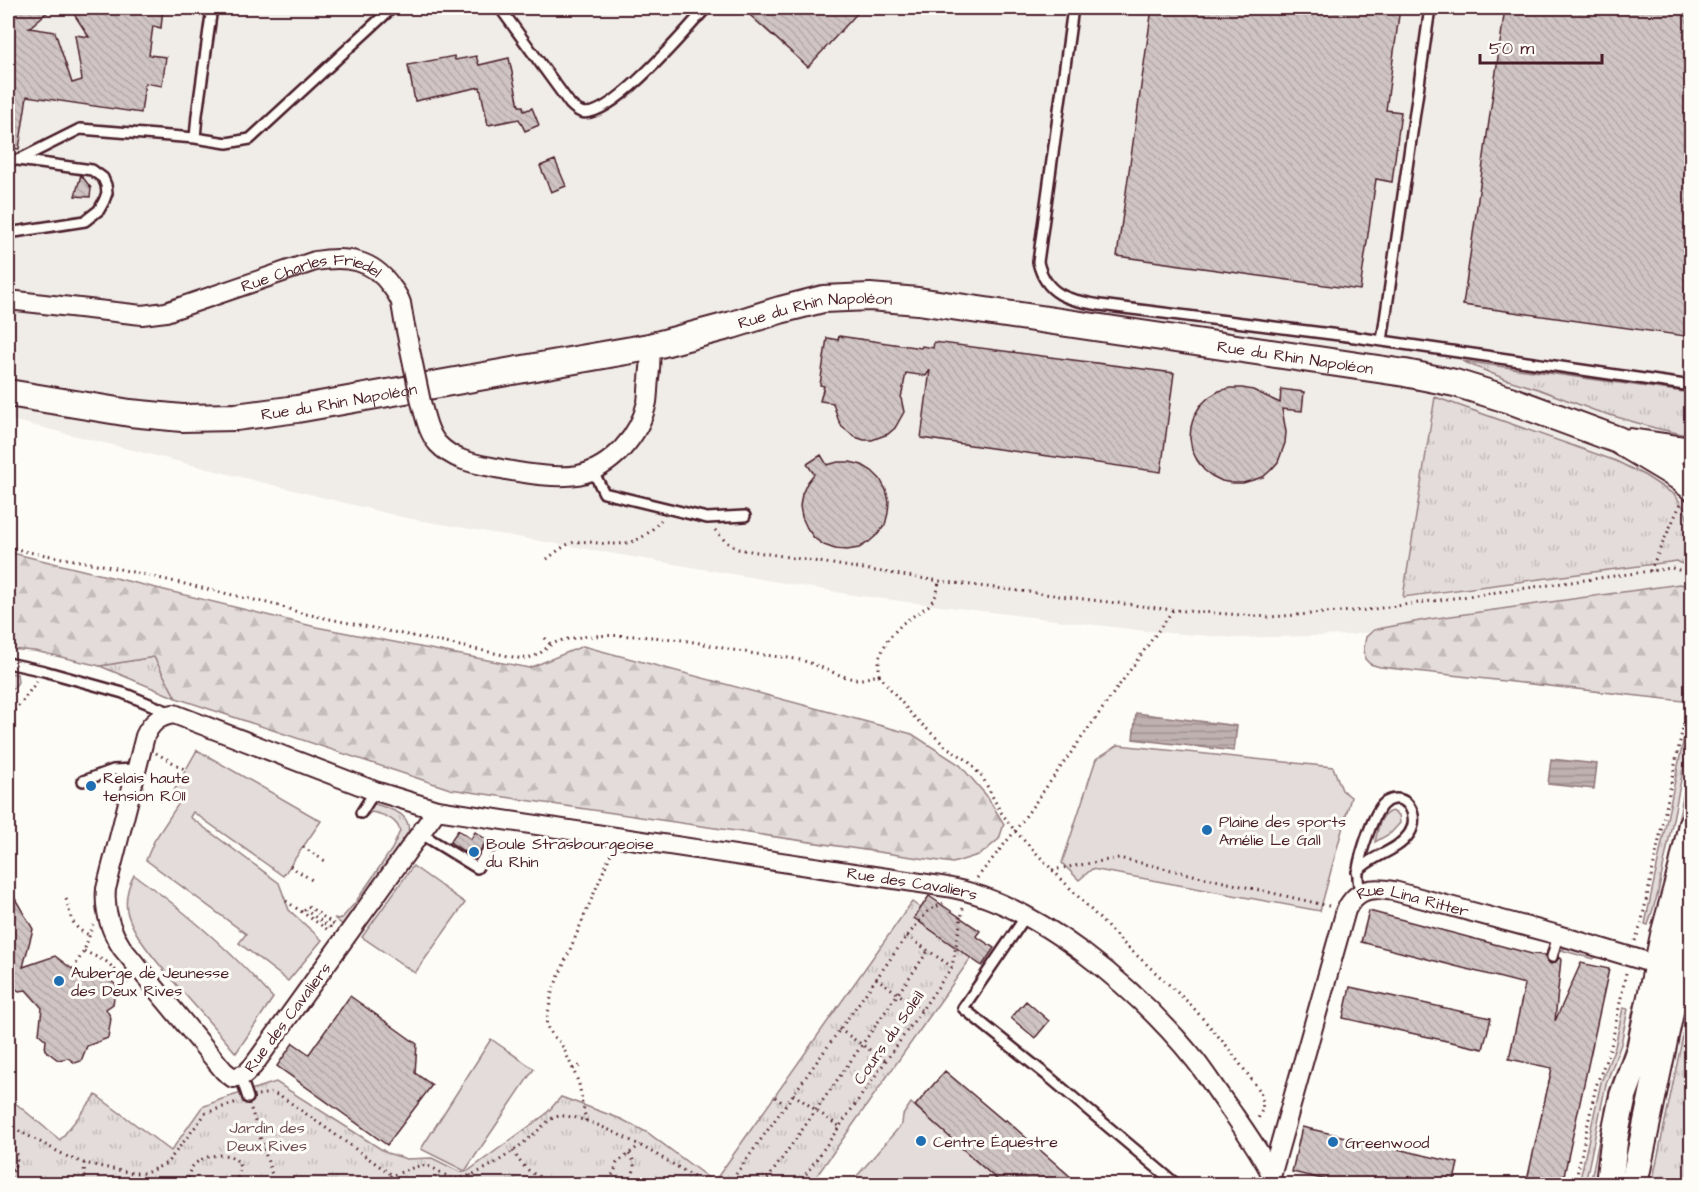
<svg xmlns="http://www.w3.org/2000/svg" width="1699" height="1192" viewBox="0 0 1699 1192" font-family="'Architects Daughter',sans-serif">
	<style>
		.built { fill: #f0ece8 }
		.grass { fill: url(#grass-tufts); stroke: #967e82; stroke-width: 1.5 }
		.forest { fill: url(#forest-firs); stroke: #967e82; stroke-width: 1.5 }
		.garden { fill: url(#garden-dots); stroke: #967e82; stroke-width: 1.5 }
		.pitch { fill: #e3dcda; stroke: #967e82; stroke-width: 1.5 }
		.water { fill: url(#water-rules); stroke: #91777b; stroke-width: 1.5 }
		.building { fill: url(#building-back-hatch); stroke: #4a1f2b; stroke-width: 1.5 }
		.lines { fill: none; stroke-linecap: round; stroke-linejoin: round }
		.lane-casing { stroke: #4a1f2b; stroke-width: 14 }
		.street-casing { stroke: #4a1f2b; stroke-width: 22 }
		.secondary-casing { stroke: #4a1f2b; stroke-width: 30 }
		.path { stroke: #4a1f2b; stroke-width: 3; stroke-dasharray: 1.5 4.5; stroke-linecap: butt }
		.lane { stroke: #fdfcf7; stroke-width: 9 }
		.street { stroke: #fdfcf7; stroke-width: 18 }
		.secondary { stroke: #fdfcf7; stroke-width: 26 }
		.street-bridge-casing { stroke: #4a1f2b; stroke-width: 22; stroke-linecap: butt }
		.street-bridge { stroke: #fdfcf7; stroke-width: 18 }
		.poi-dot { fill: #1f6fb2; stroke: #fdfcf7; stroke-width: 2 }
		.labels { text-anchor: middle; stroke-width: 6; stroke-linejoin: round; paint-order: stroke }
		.street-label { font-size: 16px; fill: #4a1f2b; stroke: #fdfcf7 }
		.poi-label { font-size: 16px; fill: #4a1f2b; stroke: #fdfcf7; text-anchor: start }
		.park-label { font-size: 16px; fill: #704e57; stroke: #fdfcf7 }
	</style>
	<defs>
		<pattern id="grass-tufts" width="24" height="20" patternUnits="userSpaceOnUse" patternTransform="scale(1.5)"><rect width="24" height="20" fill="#e3dcda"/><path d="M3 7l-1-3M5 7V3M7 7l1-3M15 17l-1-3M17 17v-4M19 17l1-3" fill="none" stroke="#c4bcbb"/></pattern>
		<pattern id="forest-firs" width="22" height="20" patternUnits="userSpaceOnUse" patternTransform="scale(1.5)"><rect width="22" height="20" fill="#e3dcda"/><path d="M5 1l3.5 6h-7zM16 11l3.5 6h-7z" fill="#c4bcbb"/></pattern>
		<pattern id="garden-dots" width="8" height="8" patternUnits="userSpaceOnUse" patternTransform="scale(1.5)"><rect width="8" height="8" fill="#e3dcda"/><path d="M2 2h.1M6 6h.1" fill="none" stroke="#c4bcbb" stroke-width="1.8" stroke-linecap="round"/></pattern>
		<pattern id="water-rules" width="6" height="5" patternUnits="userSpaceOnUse" patternTransform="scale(1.5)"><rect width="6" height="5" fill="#c0b1b1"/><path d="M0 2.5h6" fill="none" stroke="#9e8f90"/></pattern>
		<pattern id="building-back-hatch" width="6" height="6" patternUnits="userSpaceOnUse" patternTransform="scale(1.5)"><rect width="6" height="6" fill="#d0c5c4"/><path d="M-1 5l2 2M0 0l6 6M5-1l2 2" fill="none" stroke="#b4a9a9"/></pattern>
	</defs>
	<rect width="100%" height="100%" fill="#fdfcf7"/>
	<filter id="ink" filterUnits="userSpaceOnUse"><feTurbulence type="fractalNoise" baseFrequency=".0167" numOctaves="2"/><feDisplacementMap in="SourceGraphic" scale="12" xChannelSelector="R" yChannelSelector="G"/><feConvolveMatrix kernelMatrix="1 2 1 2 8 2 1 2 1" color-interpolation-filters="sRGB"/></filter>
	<g filter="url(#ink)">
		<path class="built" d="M8,8H1691V593L1683,592L1348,635L1236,638L1146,631L860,596L406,518L8,419Z"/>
		<path class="grass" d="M1462,361L1691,393V436L1655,428L1596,411L1538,389L1505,379Z
			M1435,397L1616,461L1644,475L1667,490L1675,495L1684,508L1691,531V569L1677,561L1403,597Z
			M154,657L176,698L100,666Z
			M8,673L17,674L18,682L8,696Z
			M1691,704V731L1658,893L1648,925L1645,924Z
			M1691,758C1691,814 1672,873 1657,927L1653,925L1663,893Z
			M372,803C391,810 415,812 407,839L344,926L334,918L339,919L342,918L355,903L392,849L400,831C397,819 382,814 371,812L367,816L364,815Z
			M1392,811L1399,815L1400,823L1391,833L1375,842C1378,830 1379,814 1392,811Z
			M912,902L978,948L811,1184H8V1097L60,1140L96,1095L171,1151L202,1107L222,1099L276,1082L387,1153L407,1159L432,1158L460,1172L468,1171L546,1114L561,1097L621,1119L648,1133L714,1182Z
			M1638,1003L1640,1004L1616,1092L1596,1184H1590L1609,1091L1626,1044L1634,1006Z
			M1691,1007L1692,1158L1690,1168H1691V1184H1652L1688,1011Z
			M1623,1008L1628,1009L1621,1044L1606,1084L1585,1184H1579L1601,1082L1615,1047Z
			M1646,1059L1629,1166L1623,1165L1624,1133Z"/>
		<path class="forest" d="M8,552L316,627L529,668L583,646L912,734L960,765L986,795L1004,824L999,839L981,854L953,863L450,789L176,698L154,657L100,666L35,651L8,649Z
			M1680,584L1692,587L1691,660L1683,701L1380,667L1370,664L1365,659L1364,648L1366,637L1374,630L1383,628L1430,619Z"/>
		<path class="garden" d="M1567,947L1597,956L1593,959L1561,950Z"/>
		<path class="pitch" d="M1118,745L1333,767L1342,790L1351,797L1320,911L1092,869L1079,880L1062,863L1096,759Z
			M197,750L321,821L283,876L193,812L190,817L279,883L289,910L322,940L288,981L239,943L246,934L146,860L154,841L179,803L171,796Z
			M413,866L465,903L415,973L362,937Z
			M134,875C186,911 231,951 273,998L236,1053C218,1032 200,1011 181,990C165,971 132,936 127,911C125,898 128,886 134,875Z
			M491,1039L534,1069L465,1171L421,1149Z
			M911,1103L973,1157V1159L1003,1184H850L902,1124L903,1115Z"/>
		<path class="water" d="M1136,713L1237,726L1234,751L1133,739Z
			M1551,759L1597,764L1594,789L1548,784Z"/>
		<path class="building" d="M8,8H52L29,28L55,32L72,83L82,80L75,35L89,37L70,8H163L161,28L153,26L149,55L166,57L162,86L145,83L141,113L27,96L19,149L8,148Z
			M742,8H862L808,67Z
			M1152,8H1400L1386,110L1401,112L1392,182L1376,179L1360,290L1117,256Z
			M1505,8H1692V337L1463,305Z
			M454,56L455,60L476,56L479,65L509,58L519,106H523L524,111L532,108L539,125L525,131L519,119L488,125L480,87L415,101L408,65Z
			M555,160L566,186L551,192L540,166Z
			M81,175L91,188L90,197L75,196Z
			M839,336L921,348L922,346L933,348L934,342L1174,373L1161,472L921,438L930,370L926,376L906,373L901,398L904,412L895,428L888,434L872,440H864L855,437L842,427L838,419L833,403L820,401L824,386L820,385L827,338L838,340Z
			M1230,388H1242L1253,390L1280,403L1281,389L1304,392L1302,411L1282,409L1286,432L1285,443L1278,462L1271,470L1263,477L1243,483H1232L1222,481L1212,476L1204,470L1197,460L1192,450L1190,438L1191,427L1194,416L1200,406L1209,397L1219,391Z
			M821,455L827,465L838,462H850L862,465L872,471L880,479L886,490L889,501L888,513L885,525L878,534L869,542L859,548L847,550L835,549L824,545L814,538L807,528L802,517L800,506L802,494L807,483L814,474L807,464Z
			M458,830L471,839L475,832L487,840L475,859L450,842Z
			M8,887L33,929L23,967L55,956L84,978L100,972L116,985L113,1004L106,1009L111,1018L108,1038L87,1046L81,1061L75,1063L68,1058L58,1060L45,1050L46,1040L39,1034L42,1008L26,990L19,991L8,983Z
			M929,896L980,931L976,936L994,948L982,966L914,918Z
			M1369,911L1532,954L1545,955L1547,961L1551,964L1554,963L1559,958L1561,959L1555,1021L1581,963L1609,969L1562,1185H1526L1552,1068L1509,1059L1525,984L1361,942Z
			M1350,987L1491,1018L1483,1049L1343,1018Z
			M350,996L417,1044L415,1073L432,1085L387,1145L277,1066L293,1043L309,1054Z
			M1026,1001L1049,1021L1035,1038L1011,1018Z
			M945,1071L1004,1121L1006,1120L1080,1185H1003L915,1106Z
			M1302,1127L1458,1163L1453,1185H1348L1292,1172Z"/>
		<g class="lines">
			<defs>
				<path id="lane" d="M501,8L503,12L570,104C573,107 578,111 581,112C609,122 688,28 706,8
					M1073,8L1038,262C1046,296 1069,300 1100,305L1355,337L1692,386
					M195,138L227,143L250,139L392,8
					M8,159L18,160L80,129L195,138L197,115L212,8
					M8,233L85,221L99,210L104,201L107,193L106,185L103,178L92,170L18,160
					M1382,341L1430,8
					M593,471L604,493L707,518L745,516
					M8,663L44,671L123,693L171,713
					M83,781L113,770L136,769
					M361,813L375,791
					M420,833L477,868L491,846
					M1357,872C1371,855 1396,853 1409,834C1421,817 1407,790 1386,802C1374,808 1360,856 1358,869C1357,877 1359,885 1360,893
					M1026,916L963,1008L1049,1077L1176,1184
					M1552,957L1558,935
					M241,1077L248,1098"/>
				<g id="street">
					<path id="s1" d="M8,300L142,315L166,312L315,261C347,256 372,259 391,286C395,291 399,297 401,303C402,309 403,315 404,321"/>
					<path d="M421,402C425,416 428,433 438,444C455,462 478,464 501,469C524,473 555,479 578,475C612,468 640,435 647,402C648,395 648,387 649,379C650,368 652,358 649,347"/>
					<path id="s2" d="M437,810L253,1066L245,1074L233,1078L224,1071L122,948C110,930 104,911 106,889L145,736C151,723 159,716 174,714L375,791L437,810L947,887C1038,903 1138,990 1195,1060C1206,1074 1216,1090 1227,1105C1243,1128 1259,1149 1271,1174"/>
					<path id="s3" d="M1270,1180L1346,910C1357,888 1372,887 1394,891L1558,935L1658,965L1692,981"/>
				</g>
				<g id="secondary">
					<path id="s4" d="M8,393L130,413L182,418L236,417L297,409L649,347L732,325L780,310L823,299L870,297L918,301L1405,373L1455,383L1510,400L1618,440L1678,476L1692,487"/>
					<path d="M1630,442L1692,451"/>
					<path d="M1609,1184L1615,1134L1623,1096L1640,1049L1664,935L1682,869L1692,824"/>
					<path d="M1634,1184L1692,907"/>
				</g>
			</defs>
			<use href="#lane" class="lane-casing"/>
			<use href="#street" class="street-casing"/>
			<use href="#secondary" class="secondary-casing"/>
			<path class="path" d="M715,530L726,542L738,549L939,581L1173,610L1269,617L1367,610L1672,568L1692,574
				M8,546L23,551L102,565L276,605L301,613L518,658C543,660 542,645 563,640C598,632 646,636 682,640C703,643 724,649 745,652C763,656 782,656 800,660C819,664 842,680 861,679C867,678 874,676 879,675L912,715L945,746L967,760L983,778L1000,811L1015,831L1121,941L1189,1003L1226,1045L1260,1091L1263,1102L1262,1110L1257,1121
				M547,559C555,553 565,544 575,542C583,541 591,542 598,543C628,546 641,543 661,520
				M1650,571L1681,503
				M545,638L551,645
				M879,675V658L888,639L903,623L928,606L934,599L937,593L939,581
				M8,721L37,681
				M156,753L186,770
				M303,847L325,861
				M290,866L312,880
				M1052,870L1119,858L1329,906
				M977,878L1015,831L1173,610
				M66,899C71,916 71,929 90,935
				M286,901L328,930L330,927L305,910L308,906L335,925
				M907,936L952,967
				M1635,941L1641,925L1692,685
				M84,951L107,962L128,983
				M73,969L84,951L93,925
				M876,978L921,1010
				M839,1029L886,1061
				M573,1069L582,1065
				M793,1094L840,1127
				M258,1095L271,1093L281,1096L392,1175C403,1173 416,1164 427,1166C439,1169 448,1181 461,1178C488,1171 511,1153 532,1136C539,1130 546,1122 553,1118C580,1104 680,1169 706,1184
				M775,1097L785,1105
				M251,1109L275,1184
				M586,1121L579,1084L573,1069L561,1043L553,1036L546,1025L552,992L612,851
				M8,1125L70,1158L84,1163L132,1173H146L167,1163L206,1113L237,1102
				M8,1146L15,1150L18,1156L13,1172L8,1183
				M513,1151C518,1159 523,1167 531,1172C538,1177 543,1177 548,1184
				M629,1154C638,1164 633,1173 630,1184
				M8,1163L13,1172
				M84,1163L85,1184
				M470,1175L478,1184
				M190,1184C177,1150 262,1141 234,1184
				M381,1184L392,1175
				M604,1184L614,1173L617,1163L640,1145
				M729,1184L904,940L927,912L943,903
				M764,1184L928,951
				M799,1184L952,967L963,908
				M1575,1184L1596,1086L1611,1047L1626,973"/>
			<use href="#lane" class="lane"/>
			<use href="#street" class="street"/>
			<use href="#secondary" class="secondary"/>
			<defs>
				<path id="street-bridge" d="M404,321L421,402"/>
			</defs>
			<use href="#street-bridge" class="street-bridge-casing"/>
			<use href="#street-bridge" class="street-bridge"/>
		</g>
	</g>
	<g class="poi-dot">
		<circle cx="91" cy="786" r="6"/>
		<circle cx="1207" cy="830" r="6"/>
		<circle cx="474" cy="852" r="6"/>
		<circle cx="59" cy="981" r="6"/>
		<circle cx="921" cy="1141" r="6"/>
		<circle cx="1333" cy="1142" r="6"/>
	</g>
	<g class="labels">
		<g class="street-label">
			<text dy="6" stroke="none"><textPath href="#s1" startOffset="312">Rue Charles Friedel</textPath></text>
			<text dy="6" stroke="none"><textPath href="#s4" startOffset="820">Rue du Rhin Napoléon</textPath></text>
			<text dy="6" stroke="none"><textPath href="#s4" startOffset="1306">Rue du Rhin Napoléon</textPath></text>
			<text dy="6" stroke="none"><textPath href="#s4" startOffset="334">Rue du Rhin Napoléon</textPath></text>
			<text dy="6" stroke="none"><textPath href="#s2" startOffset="1530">Rue des Cavaliers</textPath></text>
			<text dy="6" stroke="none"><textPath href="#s3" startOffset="357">Rue Lina Ritter</textPath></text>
			<text transform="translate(287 1017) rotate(-53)" y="6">Rue des Cavaliers</text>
			<text transform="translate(888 1037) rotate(-55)" y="6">Cours du Soleil</text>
		</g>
		<g class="poi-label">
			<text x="103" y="783">Relais haute<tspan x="103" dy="18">tension R011</tspan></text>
			<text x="1219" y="827">Plaine des sports<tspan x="1219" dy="18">Amélie Le Gall</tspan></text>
			<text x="486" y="849">Boule Strasbourgeoise<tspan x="486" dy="18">du Rhin</tspan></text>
			<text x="71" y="978">Auberge de Jeunesse<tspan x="71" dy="18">des Deux Rives</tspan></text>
			<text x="933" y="1147">Centre Équestre</text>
			<text x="1345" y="1148">Greenwood</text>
		</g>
		<g class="park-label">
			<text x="267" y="1133">Jardin des<tspan x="267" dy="18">Deux Rives</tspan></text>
		</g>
	</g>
	<rect width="1699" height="1192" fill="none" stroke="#fdfcf7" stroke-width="30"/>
	<rect x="15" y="15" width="1669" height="1162" fill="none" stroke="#4a1f2b" stroke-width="2" filter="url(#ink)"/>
	<path d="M1480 54v9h122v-9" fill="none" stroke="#4a1f2b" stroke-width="3"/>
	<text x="1489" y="54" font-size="18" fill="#4a1f2b" stroke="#fdfcf7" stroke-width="4.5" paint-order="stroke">50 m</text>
</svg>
